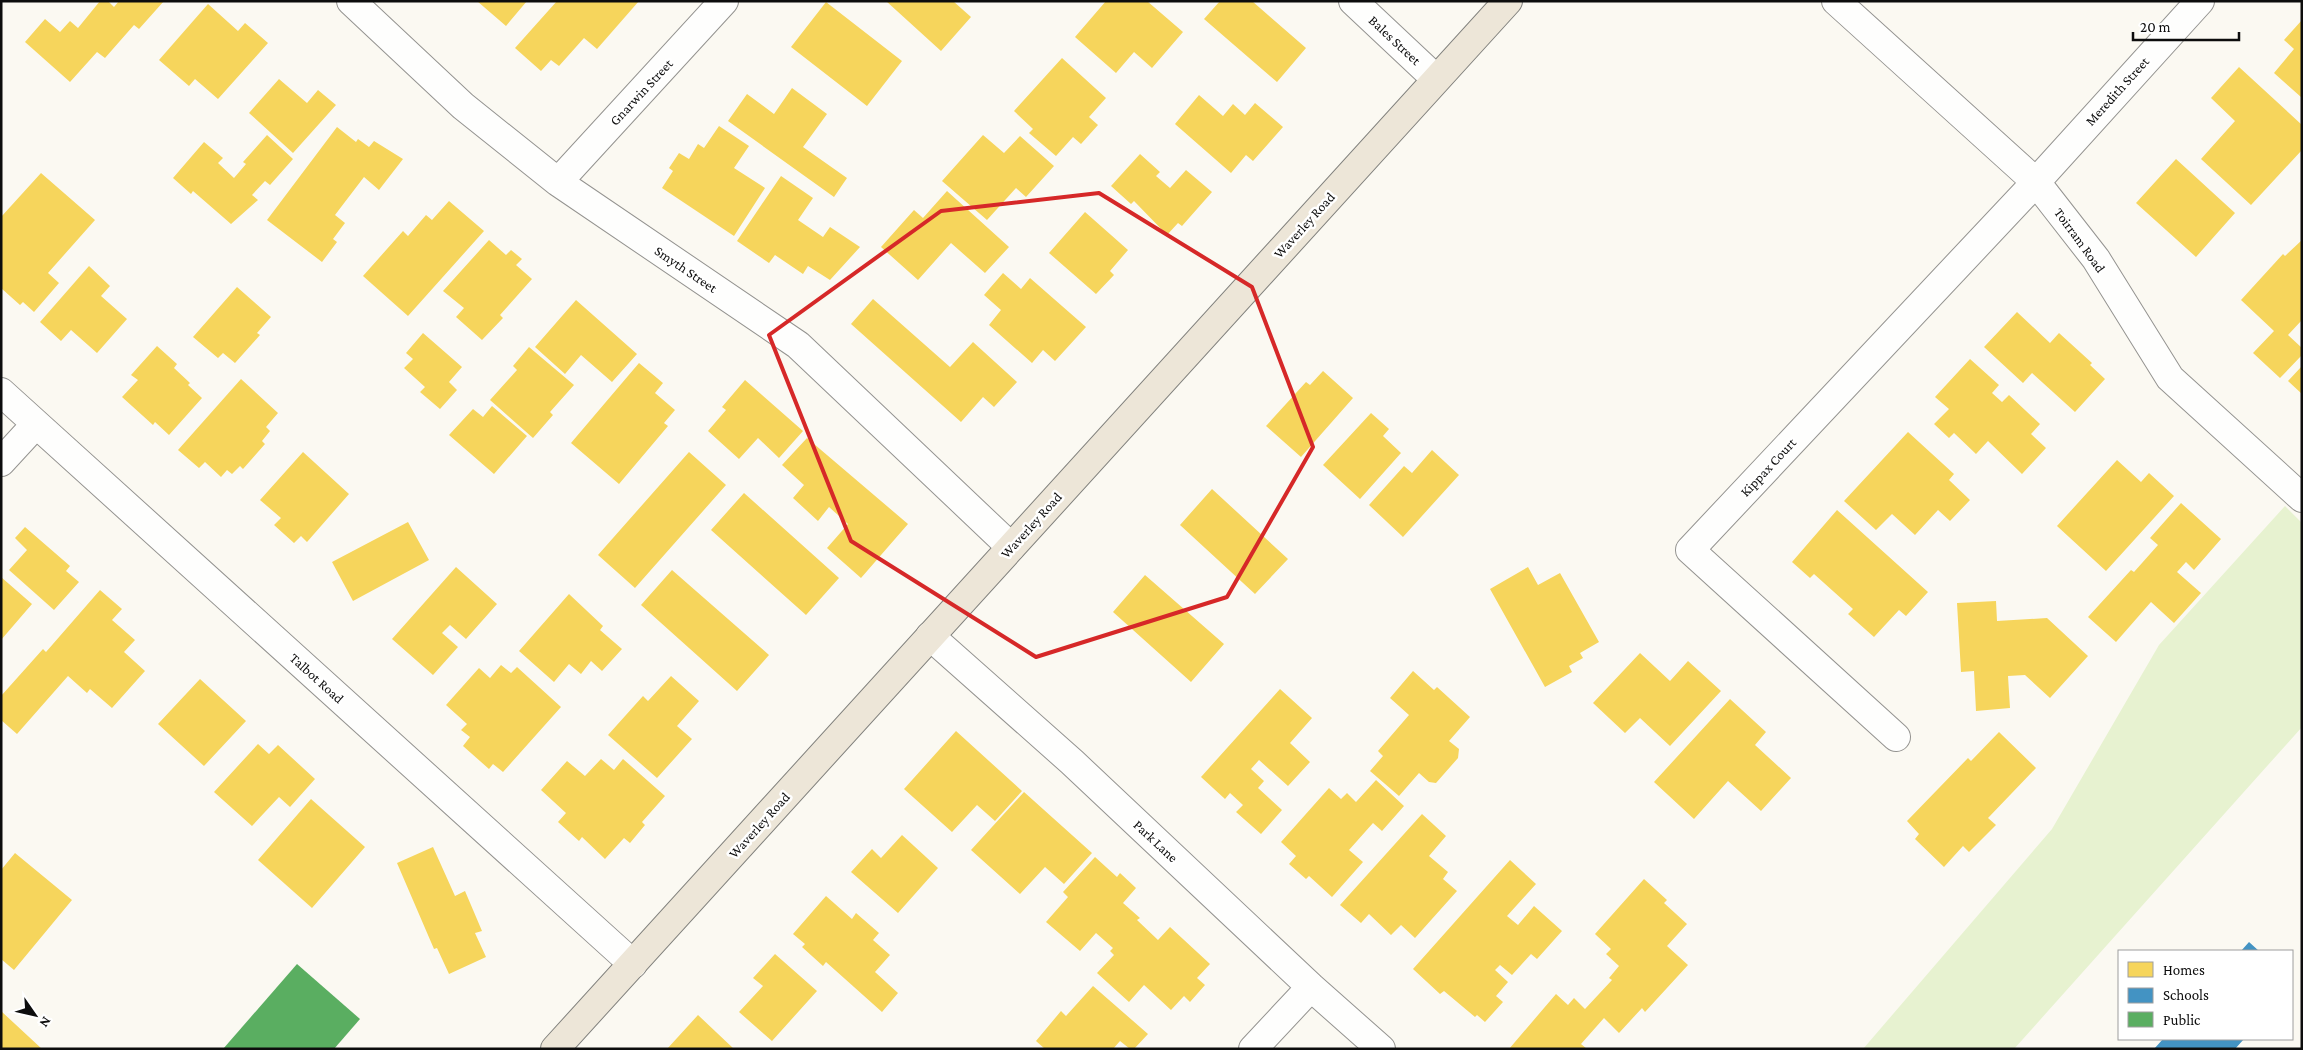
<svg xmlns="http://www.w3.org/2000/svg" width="2303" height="1050" viewBox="0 0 2303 1050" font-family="'Crimson Pro',serif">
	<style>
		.green { fill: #e7f2d0 }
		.homes { fill: #f6d55c }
		.schools { fill: #4393c3 }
		.public { fill: #5aae61 }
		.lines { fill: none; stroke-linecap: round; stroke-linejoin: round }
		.street-casing { stroke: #949390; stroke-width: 30 }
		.primary-casing { stroke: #81817d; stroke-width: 30 }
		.street { stroke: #fefefd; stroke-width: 28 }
		.primary { stroke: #ede6d8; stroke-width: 28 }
		.marked { fill: none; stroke: #d62828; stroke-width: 4; stroke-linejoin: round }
		.labels { text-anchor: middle; stroke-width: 5; stroke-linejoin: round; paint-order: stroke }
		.street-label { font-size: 14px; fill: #0d0d0d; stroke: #fff }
	</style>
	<rect width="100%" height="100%" fill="#fbf9f2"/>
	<path class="green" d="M2285,506L2302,523V727L2014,1049H1863L2052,829L2159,645Z"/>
	<path class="homes" d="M100,1H108L114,7L119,1H164L139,29L134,25L105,58L97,52L70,82L25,42L45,19L60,32L70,21L78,28Z
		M477,1H527L506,26Z
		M557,1H639L597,49L584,38L559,66L551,60L541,71L515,48Z
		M886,1H953L971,17L941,51Z
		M1106,1H1147L1183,32L1152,68L1134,52L1116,73L1075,37Z
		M1220,1H1252L1306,48L1277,82L1204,19Z
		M826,2L902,61L867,106L791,47Z
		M208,4L238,31L245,23L268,43L218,99L195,79L189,86L159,60Z
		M2302,20V96L2301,97L2274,73L2294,49L2284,40Z
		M1062,58L1106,98L1089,117L1098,125L1081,144L1073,137L1056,156L1029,133L1033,129L1014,111Z
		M2239,67L2302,125V150L2251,205L2201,159L2235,121L2211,98Z
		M279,79L307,103L318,90L336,105L293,153L249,113Z
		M792,88L827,114L803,147L847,178L834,197L728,121L747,94L774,114Z
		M1199,95L1223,116L1233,104L1245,115L1255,103L1283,127L1253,161L1246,155L1231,173L1175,124Z
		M719,126L749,146L734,168L765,188L734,236L662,188L673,171L669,168L679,153L689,159L698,144L704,148Z
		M337,127L356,142L358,139L369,147L374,141L403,159L379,190L364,177L335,215L345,223L333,239L337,242L322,262L267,220Z
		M267,135L293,159L270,185L265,181L252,195L258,200L231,224L193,191L191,194L173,178L204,142L223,158L218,163L234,178L246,164L243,162Z
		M983,135L1004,153L1020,136L1054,166L1026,197L1016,188L987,220L942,181Z
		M1140,154L1160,172L1156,176L1170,188L1186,170L1212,192L1182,226L1178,223L1167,235L1134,201L1131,204L1111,186Z
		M2176,159L2235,213L2196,257L2136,203Z
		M41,173L95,220L48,273L59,283L34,312L23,302L20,305L1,288V217Z
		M781,176L813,198L798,220L823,237L830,227L860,247L830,280L808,266L803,274L775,255L769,263L737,241Z
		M947,191L1009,247L985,273L951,243L918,280L881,247L914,210L923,218Z
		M449,201L484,231L408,316L363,276L403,231L408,236L426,215L432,220Z
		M1085,212L1128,250L1110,271L1114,275L1096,294L1049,253Z
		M489,240L506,255L511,250L522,259L516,265L532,279L500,315L503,318L482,340L456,317L464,308L443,291Z
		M2302,240V320L2288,335L2302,348V355L2280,378L2253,353L2274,331L2241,300L2283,254L2285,256Z
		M89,266L110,286L101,296L127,319L97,353L71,330L61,341L40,322Z
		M1003,273L1021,289L1030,278L1086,327L1055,361L1043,350L1032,363L989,325L1001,310L984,295Z
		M237,287L271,317L257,333L260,335L235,363L223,353L218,358L193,337Z
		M873,299L950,367L973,342L1017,382L994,407L983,397L961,422L851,324Z
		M576,300L637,354L612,382L581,355L565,374L535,347Z
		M2017,312L2050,343L2059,333L2092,363L2090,365L2105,379L2075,412L2032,373L2023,383L1984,347Z
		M423,333L462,367L449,382L457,390L440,409L420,392L425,387L404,368L413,359L406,353Z
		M157,346L177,364L174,368L190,383L188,385L202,398L169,435L155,422L153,425L122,397L138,380L131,375Z
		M529,347L574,385L550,412L553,415L533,438L490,400L517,370L513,366Z
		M1970,359L1999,385L1992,393L2002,402L2009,395L2040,424L2031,434L2046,448L2022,474L1988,441L1976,454L1954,433L1949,438L1934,424L1949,409L1935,397Z
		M639,363L663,383L655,393L675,410L664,423L668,426L619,484L571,443Z
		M2302,366V394L2288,381Z
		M1323,371L1353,398L1301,457L1266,426L1306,382L1310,385Z
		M241,379L278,413L266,427L270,431L262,441L265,444L243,469L240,466L232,474L227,470L221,477L205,462L199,468L178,450Z
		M745,380L803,431L779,458L758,438L739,459L708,431L726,410L722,407Z
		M492,406L527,436L494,474L449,435L473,409L483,417Z
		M1371,413L1389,429L1383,436L1401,453L1360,499L1323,465Z
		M1908,432L1954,474L1949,480L1970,500L1950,521L1938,510L1915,535L1892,514L1876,530L1844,501Z
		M807,438L908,524L861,578L827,548L848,524L829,507L818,521L793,498L804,485L782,465Z
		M1432,450L1459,475L1403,537L1369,505L1404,466L1412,473Z
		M303,452L349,494L307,542L301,536L294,543L274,525L281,518L260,500Z
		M689,452L726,485L635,588L598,555Z
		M2117,460L2141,482L2149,473L2174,496L2106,571L2057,526Z
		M1212,489L1288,559L1255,594L1180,525Z
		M744,493L839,578L806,615L711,530Z
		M2181,503L2221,539L2194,570L2186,562L2177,572L2201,593L2174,623L2151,602L2116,642L2088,617L2131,570L2134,572L2158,545L2150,538Z
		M1837,510L1928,592L1906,616L1899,610L1874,637L1848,614L1853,609L1814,574L1810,578L1792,562Z
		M408,522L429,560L353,601L332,562Z
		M25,527L70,566L66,571L79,582L54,610L9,570L27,550L15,538Z
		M456,567L497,604L466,639L450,625L442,633L458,647L433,675L392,639Z
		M1528,567L1538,585L1560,573L1599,642L1580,653L1583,658L1569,666L1572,672L1545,687L1490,589Z
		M672,570L769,655L737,691L641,605Z
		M1145,575L1224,644L1191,682L1113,612Z
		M1,577L32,604L1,640Z
		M100,590L122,609L112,620L135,640L124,652L145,671L112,708L90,689L87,693L68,676L17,734L1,720V696L43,649L46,652Z
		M569,594L603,626L600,630L622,649L602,671L591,661L581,674L569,664L554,682L519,651Z
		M1996,601L1997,621L2047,618L2088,656L2050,698L2025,675L2008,676L2010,708L1976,711L1974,671L1961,672L1957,603Z
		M1640,653L1670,681L1688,661L1721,691L1670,746L1640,718L1625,733L1593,703Z
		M501,665L511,673L517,667L561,707L503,772L493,764L489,769L463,746L470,737L461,730L467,724L446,705L479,668L490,678Z
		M1413,671L1434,690L1437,687L1470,717L1449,741L1459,749L1458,758L1436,783L1429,782L1419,773L1399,796L1370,771L1383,756L1378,751L1409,715L1390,698Z
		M671,676L699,701L677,726L692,739L657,778L608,735L643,696L648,701Z
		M200,679L246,721L204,766L158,724Z
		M1280,689L1312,718L1290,743L1310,762L1288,786L1259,760L1251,769L1264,781L1258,788L1282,810L1261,834L1236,812L1243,805L1230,793L1225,799L1201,777Z
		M1730,699L1766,732L1755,745L1791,778L1761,811L1728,781L1694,819L1654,782Z
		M956,731L1022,791L995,821L977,805L952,832L904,789Z
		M1999,732L2036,768L1988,818L1996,825L1969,852L1963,846L1944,867L1915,839L1919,834L1907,821L1968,758L1971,761Z
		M258,744L269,754L278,745L315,779L290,807L279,797L252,826L214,792Z
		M601,759L614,770L623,759L665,796L642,822L645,825L630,843L624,838L605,859L582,837L579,841L558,822L566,813L541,790L567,761L585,776Z
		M1376,780L1404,806L1382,831L1373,823L1349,850L1363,862L1332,897L1309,876L1306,879L1289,864L1296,856L1281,842L1329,788L1341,799L1347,793L1356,802Z
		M1024,792L1092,853L1064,884L1045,867L1020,894L971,850Z
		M311,799L365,847L312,908L258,860Z
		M1422,814L1446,836L1429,856L1448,872L1443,879L1457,891L1415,938L1401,925L1391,935L1369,914L1361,923L1340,905Z
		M902,835L938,868L898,913L851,872L872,849L881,858Z
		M433,847L455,896L465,891L482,931L475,933L486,957L449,974L437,948L434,949L397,863Z
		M15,853L72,900L14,970L1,959V870Z
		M1095,857L1117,877L1120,873L1136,888L1123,903L1140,918L1137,920L1158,940L1170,927L1210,964L1197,978L1205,985L1190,1002L1184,996L1171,1010L1144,985L1129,1002L1097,973L1114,955L1110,951L1113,948L1096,933L1080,951L1046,922L1068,897L1063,892Z
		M1510,860L1536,884L1507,916L1518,925L1534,906L1562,931L1537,959L1531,954L1512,975L1500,965L1495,970L1508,982L1496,996L1503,1002L1485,1022L1477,1015L1475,1017L1444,991L1440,994L1413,969Z
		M1644,879L1667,900L1664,903L1687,924L1667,946L1688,965L1645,1012L1642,1008L1619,1033L1604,1018L1581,1044L1587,1049H1509L1556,994L1568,1005L1574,998L1585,1009L1612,980L1609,978L1619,966L1606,954L1611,949L1595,934Z
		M826,896L852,919L856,913L879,933L873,940L890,955L875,972L898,993L882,1012L826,962L823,966L802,947L805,944L793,934Z
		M775,954L817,991L772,1041L739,1012L763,986L753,978Z
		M1093,986L1148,1034L1134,1049H1130L1120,1041L1113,1049H1045L1036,1041L1061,1011L1066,1016Z
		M1,1011L42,1049H1Z
		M698,1015L734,1049H667Z"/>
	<path class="schools" d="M2249,942L2259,951H2241Z
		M2163,1039H2244L2235,1049H2154Z"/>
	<path class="public" d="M297,964L360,1019L334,1049H223Z"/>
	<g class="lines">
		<defs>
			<path id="street" d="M351,1L463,106L558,182L798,345L1011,547
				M1353,1L1436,79
				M1836,1L2036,182L2096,259L2170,378L2302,498
				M558,182L724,1
				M1,392L633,964
				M1,462L36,424
				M930,636L1072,762L1311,987L1381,1049
				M1896,737L1690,550L2036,182L2200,1
				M1253,1049L1311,987"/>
			<path id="primary" d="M555,1049L1508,1"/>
		</defs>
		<use href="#street" class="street-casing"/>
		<use href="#primary" class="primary-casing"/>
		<use href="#street" class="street"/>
		<use href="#primary" class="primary"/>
	</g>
	<path class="marked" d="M1099,193L1252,287L1313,447L1227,597L1036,657L851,541L769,335L941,211Z"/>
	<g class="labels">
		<g class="street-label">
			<text transform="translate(1395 40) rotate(43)" y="5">Bales Street</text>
			<text transform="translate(2117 91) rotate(-48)" y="5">Meredith Street</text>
			<text transform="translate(641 92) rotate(-47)" y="5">Gnarwin Street</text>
			<text transform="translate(1304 225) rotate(-48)" y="5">Waverley Road</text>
			<text transform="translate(2080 240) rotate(54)" y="5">Toirram Road</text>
			<text transform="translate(686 269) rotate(34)" y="5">Smyth Street</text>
			<text transform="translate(1768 467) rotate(-47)" y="5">Kippax Court</text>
			<text transform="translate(1031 525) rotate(-48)" y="5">Waverley Road</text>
			<text transform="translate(317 678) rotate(42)" y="5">Talbot Road</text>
			<text transform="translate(759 825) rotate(-48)" y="5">Waverley Road</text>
			<text transform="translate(1156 841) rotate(43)" y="5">Park Lane</text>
		</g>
	</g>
	<rect width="2303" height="1050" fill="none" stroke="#0d0d0d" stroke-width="5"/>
	<rect x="2118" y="950" width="175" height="90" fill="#ffffff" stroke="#9e9e9e"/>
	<rect x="2128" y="962" width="25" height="15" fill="#f6d55c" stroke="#9e9e9e"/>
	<text x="2163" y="975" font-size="15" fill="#0d0d0d">Homes</text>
	<rect x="2128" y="988" width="25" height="15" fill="#4393c3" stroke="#9e9e9e"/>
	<text x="2163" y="1000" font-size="15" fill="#0d0d0d">Schools</text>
	<rect x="2128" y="1012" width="25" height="15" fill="#5aae61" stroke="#9e9e9e"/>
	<text x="2163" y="1025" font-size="15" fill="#0d0d0d">Public</text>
	<g transform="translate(35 1015) rotate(124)" stroke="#ffffff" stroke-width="4" paint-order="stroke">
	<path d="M0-4L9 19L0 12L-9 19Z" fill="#0d0d0d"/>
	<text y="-8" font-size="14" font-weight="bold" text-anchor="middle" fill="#0d0d0d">N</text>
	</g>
	<path d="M2133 32v8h106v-8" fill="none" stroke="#0d0d0d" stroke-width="2.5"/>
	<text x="2140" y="32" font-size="15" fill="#0d0d0d" stroke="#ffffff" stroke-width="4" paint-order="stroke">20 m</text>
</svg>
